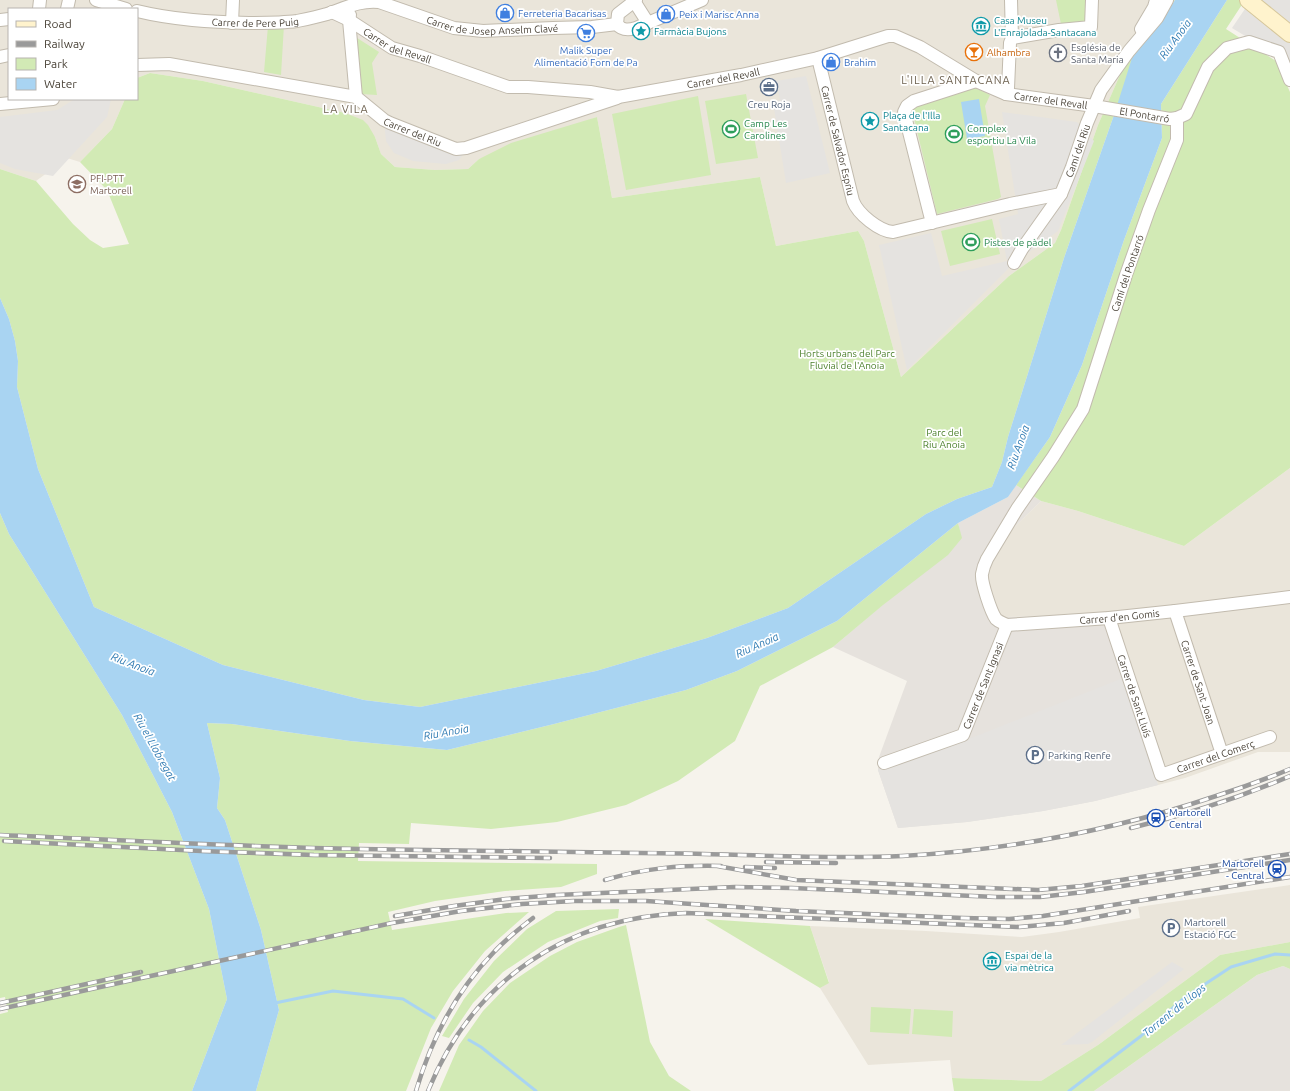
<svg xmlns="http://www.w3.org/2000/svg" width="1290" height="1091" viewBox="0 0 1290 1091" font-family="Ubuntu,sans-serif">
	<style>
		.residential { fill: #eae5da }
		.industrial { fill: #e6e2dd }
		.green { fill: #d2eab5 }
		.parking { fill: #e5e3e0 }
		.water { fill: #a9d4f2 }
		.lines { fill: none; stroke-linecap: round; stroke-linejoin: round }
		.stream { stroke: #a9d4f2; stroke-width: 3 }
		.street-casing { stroke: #c2bbae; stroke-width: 14 }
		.secondary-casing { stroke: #d6c79b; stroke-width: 18 }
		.street { stroke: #fff; stroke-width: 12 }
		.secondary { stroke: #fff3cd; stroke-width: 16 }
		.rail-casing { stroke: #9a9a9a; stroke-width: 4.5 }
		.rail { stroke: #fff; stroke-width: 3; stroke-dasharray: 9; stroke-linecap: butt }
		.labels { text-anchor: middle; stroke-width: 3.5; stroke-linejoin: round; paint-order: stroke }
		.shop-label { font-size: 10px; fill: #366cbe; stroke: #fff; text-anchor: start }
		.street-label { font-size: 10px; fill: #4b4439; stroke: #fff }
		.culture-label { font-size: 10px; fill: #0d838f; stroke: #fff; text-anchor: start }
		.worship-label { font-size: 10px; fill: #5b616d; stroke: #fff; text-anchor: start }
		.food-label { font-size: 10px; fill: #c56008; stroke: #fff; text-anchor: start }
		.service-label { font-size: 10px; fill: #4e5e75; stroke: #fff; text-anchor: start }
		.leisure-label { font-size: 10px; fill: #27864d; stroke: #fff; text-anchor: start }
		.education-label { font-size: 10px; fill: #785e54; stroke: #fff; text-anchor: start }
		.park-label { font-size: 10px; fill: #4a7f2a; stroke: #fff }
		.transit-label { font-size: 10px; fill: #164399; stroke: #fff; text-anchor: start }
		.water-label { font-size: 11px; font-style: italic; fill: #2e7ab2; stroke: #fff }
		.neighbourhood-label { font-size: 11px; letter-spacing: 1px; fill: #6e6250; stroke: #fff }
	</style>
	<rect width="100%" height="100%" fill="#f6f3ec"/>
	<path class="residential" d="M0,0H1170L1123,68L1098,125L1061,230L1055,243L1009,276L901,377L864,241L858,231L776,246L760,177L612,198L597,117L479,159L468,169L435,170L395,167L381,154L375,137L345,113L203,81L150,73L137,78V9H9V99H125L112,129L80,162L67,158L36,181L0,169Z
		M1290,468V752H1258L1185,778L1158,785L1102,616L1001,617L985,573L998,543L1041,501L1078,511L1184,546Z
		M1290,885V942L1220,955L1098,1045L1041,1081L952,1078L950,1060L868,1065L820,988L829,982L810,926L926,931L1022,937L1059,932L1140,918L1138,907Z"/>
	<path class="industrial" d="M1016,485L1041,501L998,543L985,572L1001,617L1102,616L1158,785L1095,801L1043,811L967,822L898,828L878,770L879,757L907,681L833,647L961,538L958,523L1008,497Z
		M1283,966L1290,969V1091H1094L1257,975Z"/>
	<path class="green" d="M1056,0H1090V22L1061,24Z
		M1170,0H1175L1159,24L1114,115L1064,258L1008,437L1002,462L992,487L957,499L926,514L788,608L707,638L596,671L420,707L364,700L223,665L94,607L38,469L17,387L18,361L15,341L9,319L0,298V169L36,181L73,224L90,240L103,248L129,244L107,190L80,162L112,129L125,99H137V78L150,73L203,81L345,113L363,120L368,125L375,137L381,154L395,167L435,170L468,169L479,159L511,143L597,117L612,198L760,177L776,246L858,231L864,241L901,377L1009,276L1055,243L1061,230L1098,125L1123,68Z
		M1227,0H1245L1226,29L1276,61L1290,92V468L1184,546L1078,511L1041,501L1016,485L1050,437L1082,365L1124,240L1162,138L1161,104Z
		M284,25L281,75L264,72L268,26Z
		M354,36L379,52L372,63L377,95L360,94Z
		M973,88L980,90L990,95L985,106L1001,197L998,199L937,214L912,110L914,107Z
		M746,94L758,158L716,164L705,101Z
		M698,96L711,175L626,190L612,114Z
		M992,219L1000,254L950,266L941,231Z
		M0,513L9,534L122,715L172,812L209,909L227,999L192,1091H0V1014L8,1012L5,997L0,998Z
		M958,523L962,538L948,555L883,605L833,647L760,686L735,741L678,781L626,805L557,822L491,829L411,823L409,844L359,843L358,861L597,864V874L561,887L505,891L435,901L388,912L392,930L506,913L529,912L485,951L453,991L431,1028L406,1091H256L279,1010L261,930L225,820L217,808L220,778L207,723L232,724L350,741L447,750L554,724L686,690L737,671L837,621Z
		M619,909L618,918L600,921L548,942L503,972L473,1003L449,1038L442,1036L464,999L494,961L527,929L556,911Z
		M705,919L810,926L829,983L820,988Z
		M626,925L650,1042L669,1076L691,1091H439L459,1045L483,1011L510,983L550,956L577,942L619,927Z
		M1290,942V969L1283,966L1257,975L1094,1091H954L952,1078L1041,1081L1098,1045L1220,955Z
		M871,1007L911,1009L909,1034L870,1032Z
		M914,1009L953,1011L952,1037L912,1034Z"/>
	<path class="parking" d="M1251,0H1290V63L1232,28Z
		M806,76L830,173L786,183L773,102L780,100L776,81Z
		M75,99H111L107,117L53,176L15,169L0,163V117L57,110Z
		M1002,112L1077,122L1094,141L1058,231L1014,263L907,370L879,245L931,233L942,276L1007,261L999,219L1018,214Z
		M384,120L465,152L459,160L446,164L413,161L394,153L386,141Z
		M1123,678L1158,785L1095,801L1043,811L967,822L898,828L878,770L964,741Z
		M1172,962L1184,969L1092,1042L1088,1044L1061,1045Z"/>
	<path class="water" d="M1175,0H1227L1161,104L1162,138L1124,240L1082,365L1050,437L1008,497L958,523L837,621L737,671L686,690L554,724L447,750L350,741L232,724L207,723L220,778L217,808L225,820L261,930L279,1010L256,1091H192L227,999L209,909L172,812L122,715L9,534L0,513V298L9,319L15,341L18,361L17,387L38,469L94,607L223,665L364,700L420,707L596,671L707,638L788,608L926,514L957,499L992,487L1002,462L1008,437L1064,258L1114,115L1132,58L1159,24Z
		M979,99L985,136L967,139L961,102Z"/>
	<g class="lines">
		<path class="stream" d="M275,1003L333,991L403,999L434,1018
			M469,1040L481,1047L536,1091
			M1069,1091L1141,1036L1184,998L1231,967L1275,954L1290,955"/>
		<defs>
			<g id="street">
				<path d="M96,0L126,9"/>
				<path d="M636,0L618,14L617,24C622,31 629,30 636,28L702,0"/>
				<path d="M634,1L648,23"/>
				<path d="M39,9L40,0"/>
				<path d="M67,9L69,0"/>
				<path id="s1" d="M137,11C174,20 211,22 249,23C265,23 282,23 297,21C307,19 317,17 327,14C345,8 360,0 379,2L454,28L483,31L553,28L592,27L617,24"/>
				<path id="s2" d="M332,12L349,20L392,48L420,56L508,87H528L590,92L618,97L741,75L818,58L888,36H895L920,47L976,81L1006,94L1094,106L1170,119L1177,118L1186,114L1208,67L1227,48L1249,42L1279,52L1290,80"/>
				<path d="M350,15L349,20L356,97"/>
				<path d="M0,20L9,19"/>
				<path d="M232,23L233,0"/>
				<path d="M1141,29L1154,7L1156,0"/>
				<path d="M1012,38L1059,30L1091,27L1092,0"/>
				<path d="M0,57L9,55"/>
				<path id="s3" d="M818,58L853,201C858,214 879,231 893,232L1010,204L1061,194"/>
				<path id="s4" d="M137,65L169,64L356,97L384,120L390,123L456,149L466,148L617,98"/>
				<path d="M1006,94L1008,88L1010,43L1012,38L1011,0"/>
				<path d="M0,104L53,99"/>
				<path id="s5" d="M1177,118V140L1149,210L1126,275L1083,409L1053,457L1017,509L987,559C985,563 983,568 982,574C981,582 991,612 996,619C999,622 1003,623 1007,625L1109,618L1175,611L1290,597"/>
				<path d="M932,223L904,112L907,106L914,101L976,81"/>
				<path id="s6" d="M1014,263L1022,249L1061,194L1072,167L1087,123L1101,90L1129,51L1157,18L1167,0"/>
				<path id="s7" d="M1175,611L1222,754"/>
				<path id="s8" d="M1109,618L1161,775L1270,737"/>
				<path id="s9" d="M884,763L963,735L1007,625"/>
			</g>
			<path id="secondary" d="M1248,0L1290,34"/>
		</defs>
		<use href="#street" class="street-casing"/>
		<use href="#secondary" class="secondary-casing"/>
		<use href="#street" class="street"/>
		<use href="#secondary" class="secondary"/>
		<defs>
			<path id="rail" d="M1131,828C1185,815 1239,798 1290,776
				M0,835C120,840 240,847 360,849C453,851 547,852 641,853C728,853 815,860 902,856C1009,850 1115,830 1216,796C1241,788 1266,779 1290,769
				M4,841L201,851L314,855L550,858
				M766,862L836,863
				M717,866L796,880L1038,890L1082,886L1290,854
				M745,867L775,868
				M605,880C645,868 680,865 721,866
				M395,916L454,906L506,899L557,895L735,887L792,888L996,897H1040L1084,892L1290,860
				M0,1003L141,972
				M0,1009L392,923L461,911L522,904L574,901H646L796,911L963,918L1009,919L1043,916L1290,877
				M416,1091C431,1040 457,990 494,952C506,939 520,928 533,918
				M428,1091C473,980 567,917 686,913L1019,927L1064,923L1129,911"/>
		</defs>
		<use href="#rail" class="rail-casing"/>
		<use href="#rail" class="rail"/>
	</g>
	<defs>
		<symbol id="shop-ring" viewBox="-11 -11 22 22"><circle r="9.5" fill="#fff" stroke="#3f7fe0" stroke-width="1.5"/><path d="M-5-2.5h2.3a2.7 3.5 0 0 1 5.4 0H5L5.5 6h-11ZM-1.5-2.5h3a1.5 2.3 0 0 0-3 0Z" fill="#3f7fe0"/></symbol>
		<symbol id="museum-ring" viewBox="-11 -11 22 22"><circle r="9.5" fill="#fff" stroke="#0f9aa8" stroke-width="1.5"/><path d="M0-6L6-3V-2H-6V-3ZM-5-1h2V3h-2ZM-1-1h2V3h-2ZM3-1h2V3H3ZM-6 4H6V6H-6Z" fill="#0f9aa8"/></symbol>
		<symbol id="sight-ring" viewBox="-11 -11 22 22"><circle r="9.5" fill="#fff" stroke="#0f9aa8" stroke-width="1.5"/><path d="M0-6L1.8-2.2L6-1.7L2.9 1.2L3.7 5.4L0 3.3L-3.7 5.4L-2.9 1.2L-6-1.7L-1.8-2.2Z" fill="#0f9aa8"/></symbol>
		<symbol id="supermarket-ring" viewBox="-11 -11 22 22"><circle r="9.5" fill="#fff" stroke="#3f7fe0" stroke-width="1.5"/><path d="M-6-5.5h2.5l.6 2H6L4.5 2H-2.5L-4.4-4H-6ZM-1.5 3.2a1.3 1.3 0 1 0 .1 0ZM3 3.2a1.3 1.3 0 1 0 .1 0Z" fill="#3f7fe0"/></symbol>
		<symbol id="bar-ring" viewBox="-11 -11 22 22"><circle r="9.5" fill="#fff" stroke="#e8710a" stroke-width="1.5"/><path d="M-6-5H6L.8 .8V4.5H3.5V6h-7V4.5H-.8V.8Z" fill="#e8710a"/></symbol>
		<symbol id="church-ring" viewBox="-11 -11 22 22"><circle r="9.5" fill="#fff" stroke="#6b7280" stroke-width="1.5"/><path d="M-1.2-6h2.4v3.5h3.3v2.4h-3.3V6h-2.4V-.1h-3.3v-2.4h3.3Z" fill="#6b7280"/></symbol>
		<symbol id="office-ring" viewBox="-11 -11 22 22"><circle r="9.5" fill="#fff" stroke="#5c6f8a" stroke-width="1.5"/><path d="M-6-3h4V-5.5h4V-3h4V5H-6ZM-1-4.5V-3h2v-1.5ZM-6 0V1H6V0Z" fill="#5c6f8a"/></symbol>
		<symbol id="stadium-ring" viewBox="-11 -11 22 22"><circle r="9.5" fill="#fff" stroke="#2e9e5b" stroke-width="1.5"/><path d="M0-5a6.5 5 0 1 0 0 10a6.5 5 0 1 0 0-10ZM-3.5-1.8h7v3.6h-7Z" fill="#2e9e5b"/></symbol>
		<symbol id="university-ring" viewBox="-11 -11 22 22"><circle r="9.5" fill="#fff" stroke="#8d6e63" stroke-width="1.5"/><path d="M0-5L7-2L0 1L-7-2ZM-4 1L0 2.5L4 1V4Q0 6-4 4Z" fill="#8d6e63"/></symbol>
		<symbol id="parking-ring" viewBox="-11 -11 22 22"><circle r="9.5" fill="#fff" stroke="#5c6f8a" stroke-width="1.5"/><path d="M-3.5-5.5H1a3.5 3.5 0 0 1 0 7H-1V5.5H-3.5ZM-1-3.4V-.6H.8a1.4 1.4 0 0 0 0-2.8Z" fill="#5c6f8a"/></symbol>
		<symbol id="station-ring" viewBox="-11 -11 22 22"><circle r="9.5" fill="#fff" stroke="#1a4fb4" stroke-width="1.5"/><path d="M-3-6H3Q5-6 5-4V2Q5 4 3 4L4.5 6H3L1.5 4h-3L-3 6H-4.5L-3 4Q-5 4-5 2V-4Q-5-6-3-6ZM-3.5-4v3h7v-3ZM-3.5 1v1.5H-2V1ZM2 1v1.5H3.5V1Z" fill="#1a4fb4"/></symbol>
	</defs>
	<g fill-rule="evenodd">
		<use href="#shop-ring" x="495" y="3" width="20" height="20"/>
		<use href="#shop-ring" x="656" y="4" width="20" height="20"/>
		<use href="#museum-ring" x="971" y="16" width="20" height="20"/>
		<use href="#sight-ring" x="631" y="21" width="20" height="20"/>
		<use href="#supermarket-ring" x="576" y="23" width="20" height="20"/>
		<use href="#bar-ring" x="964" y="42" width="20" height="20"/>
		<use href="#church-ring" x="1048" y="43" width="20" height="20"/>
		<use href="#shop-ring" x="821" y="52" width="20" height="20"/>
		<use href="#office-ring" x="759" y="77" width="20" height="20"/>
		<use href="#sight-ring" x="860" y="111" width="20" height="20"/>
		<use href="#stadium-ring" x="721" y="119" width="20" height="20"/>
		<use href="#stadium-ring" x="944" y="124" width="20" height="20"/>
		<use href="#university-ring" x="67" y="174" width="20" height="20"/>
		<use href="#stadium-ring" x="961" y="232" width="20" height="20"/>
		<use href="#parking-ring" x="1025" y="745" width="20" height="20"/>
		<use href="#station-ring" x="1146" y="808" width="20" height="20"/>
		<use href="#station-ring" x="1267" y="859" width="20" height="20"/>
		<use href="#parking-ring" x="1161" y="918" width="20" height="20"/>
		<use href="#museum-ring" x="982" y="951" width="20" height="20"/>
	</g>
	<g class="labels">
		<g class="shop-label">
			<text x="518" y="17">Ferreteria Bacarisas</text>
			<text x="679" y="18">Peix i Marisc Anna</text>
			<text x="586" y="54" text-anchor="middle">Malik Super<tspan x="586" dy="12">Alimentació Forn de Pa</tspan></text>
			<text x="844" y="66">Brahim</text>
		</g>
		<g class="street-label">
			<text dy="4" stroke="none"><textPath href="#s1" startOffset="119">Carrer de Pere Puig</textPath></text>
			<text dy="4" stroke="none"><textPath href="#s1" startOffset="363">Carrer de Josep Anselm Clavé</textPath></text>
			<text dy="4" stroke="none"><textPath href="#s2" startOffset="74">Carrer del Revall</textPath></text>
			<text dy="4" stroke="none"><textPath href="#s2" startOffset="410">Carrer del Revall</textPath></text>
			<text dy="4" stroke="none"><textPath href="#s2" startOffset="758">Carrer del Revall</textPath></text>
			<text dy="4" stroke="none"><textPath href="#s2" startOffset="853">El Pontarró</textPath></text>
			<text dy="4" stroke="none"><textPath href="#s4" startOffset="289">Carrer del Riu</textPath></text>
			<text dy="4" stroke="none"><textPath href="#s3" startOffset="85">Carrer de Salvador Espriu</textPath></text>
			<text dy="4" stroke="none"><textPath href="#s6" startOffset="130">Camí del Riu</textPath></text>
			<text transform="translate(1127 273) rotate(-71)" y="4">Camí del Pontarró</text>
			<text dy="4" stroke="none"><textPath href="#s5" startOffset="674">Carrer d'en Gomis</textPath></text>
			<text dy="4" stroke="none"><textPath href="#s7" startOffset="75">Carrer de Sant Joan</textPath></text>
			<text dy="4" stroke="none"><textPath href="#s9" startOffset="137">Carrer de Sant Ignasi</textPath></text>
			<text dy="4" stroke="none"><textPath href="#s8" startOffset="82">Carrer de Sant Lluís</textPath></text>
			<text dy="4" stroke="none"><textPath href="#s8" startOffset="223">Carrer del Comerç</textPath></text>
		</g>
		<g class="culture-label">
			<text x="994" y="24">Casa Museu<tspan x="994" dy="12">L'Enrajolada-Santacana</tspan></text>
			<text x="654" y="35">Farmàcia Bujons</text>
			<text x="883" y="119">Plaça de l'Illa<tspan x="883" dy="12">Santacana</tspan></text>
			<text x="1005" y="959">Espai de la<tspan x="1005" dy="12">via mètrica</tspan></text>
		</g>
		<g class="worship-label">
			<text x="1071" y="51">Església de<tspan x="1071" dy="12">Santa Maria</tspan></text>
		</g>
		<g class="food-label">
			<text x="987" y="56">Alhambra</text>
		</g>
		<g class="service-label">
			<text x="769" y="108" text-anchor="middle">Creu Roja</text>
			<text x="1048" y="759">Parking Renfe</text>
			<text x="1184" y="926">Martorell<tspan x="1184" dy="12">Estació FGC</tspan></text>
		</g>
		<g class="leisure-label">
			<text x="744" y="127">Camp Les<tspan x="744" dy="12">Carolines</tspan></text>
			<text x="967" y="132">Complex<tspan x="967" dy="12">esportiu La Vila</tspan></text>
			<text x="984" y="246">Pistes de pàdel</text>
		</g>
		<g class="education-label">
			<text x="90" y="182">PFI-PTT<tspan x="90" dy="12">Martorell</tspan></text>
		</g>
		<g class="park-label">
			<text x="847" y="357">Horts urbans del Parc<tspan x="847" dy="12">Fluvial de l'Anoia</tspan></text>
			<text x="944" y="436">Parc del<tspan x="944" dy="12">Riu Anoia</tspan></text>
		</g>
		<g class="transit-label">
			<text x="1169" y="816">Martorell<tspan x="1169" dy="12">Central</tspan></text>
			<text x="1264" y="867" text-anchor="end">Martorell<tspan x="1264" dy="12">- Central</tspan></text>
		</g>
		<g class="water-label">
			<text transform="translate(1175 39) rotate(-54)" y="4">Riu Anoia</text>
			<text transform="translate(1018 447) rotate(-70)" y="4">Riu Anoia</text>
			<text transform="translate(757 645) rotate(-24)" y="4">Riu Anoia</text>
			<text transform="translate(133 664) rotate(21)" y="4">Riu Anoia</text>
			<text transform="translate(446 732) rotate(-10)" y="4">Riu Anoia</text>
			<text transform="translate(155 747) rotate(61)" y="4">Riu el Llobregat</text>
			<text transform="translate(1174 1010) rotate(-39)" y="4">Torrent de Llops</text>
		</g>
		<g class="neighbourhood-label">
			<text x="956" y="84">L'ILLA SANTACANA</text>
			<text x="346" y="113">LA VILA</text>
		</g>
	</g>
	<rect x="8" y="8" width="130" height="92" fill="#ffffff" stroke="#b7b4b0"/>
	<rect x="16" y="21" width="20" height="6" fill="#fff3cd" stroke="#b7b4b0"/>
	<text x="44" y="28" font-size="12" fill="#4b4439">Road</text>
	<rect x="16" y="41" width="20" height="6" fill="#9a9a9a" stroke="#b7b4b0"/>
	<text x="44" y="48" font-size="12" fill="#4b4439">Railway</text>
	<rect x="16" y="58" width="20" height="12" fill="#d2eab5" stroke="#b7b4b0"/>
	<text x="44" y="68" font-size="12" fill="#4b4439">Park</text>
	<rect x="16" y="78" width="20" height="12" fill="#a9d4f2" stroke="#b7b4b0"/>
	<text x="44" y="88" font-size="12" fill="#4b4439">Water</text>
</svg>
